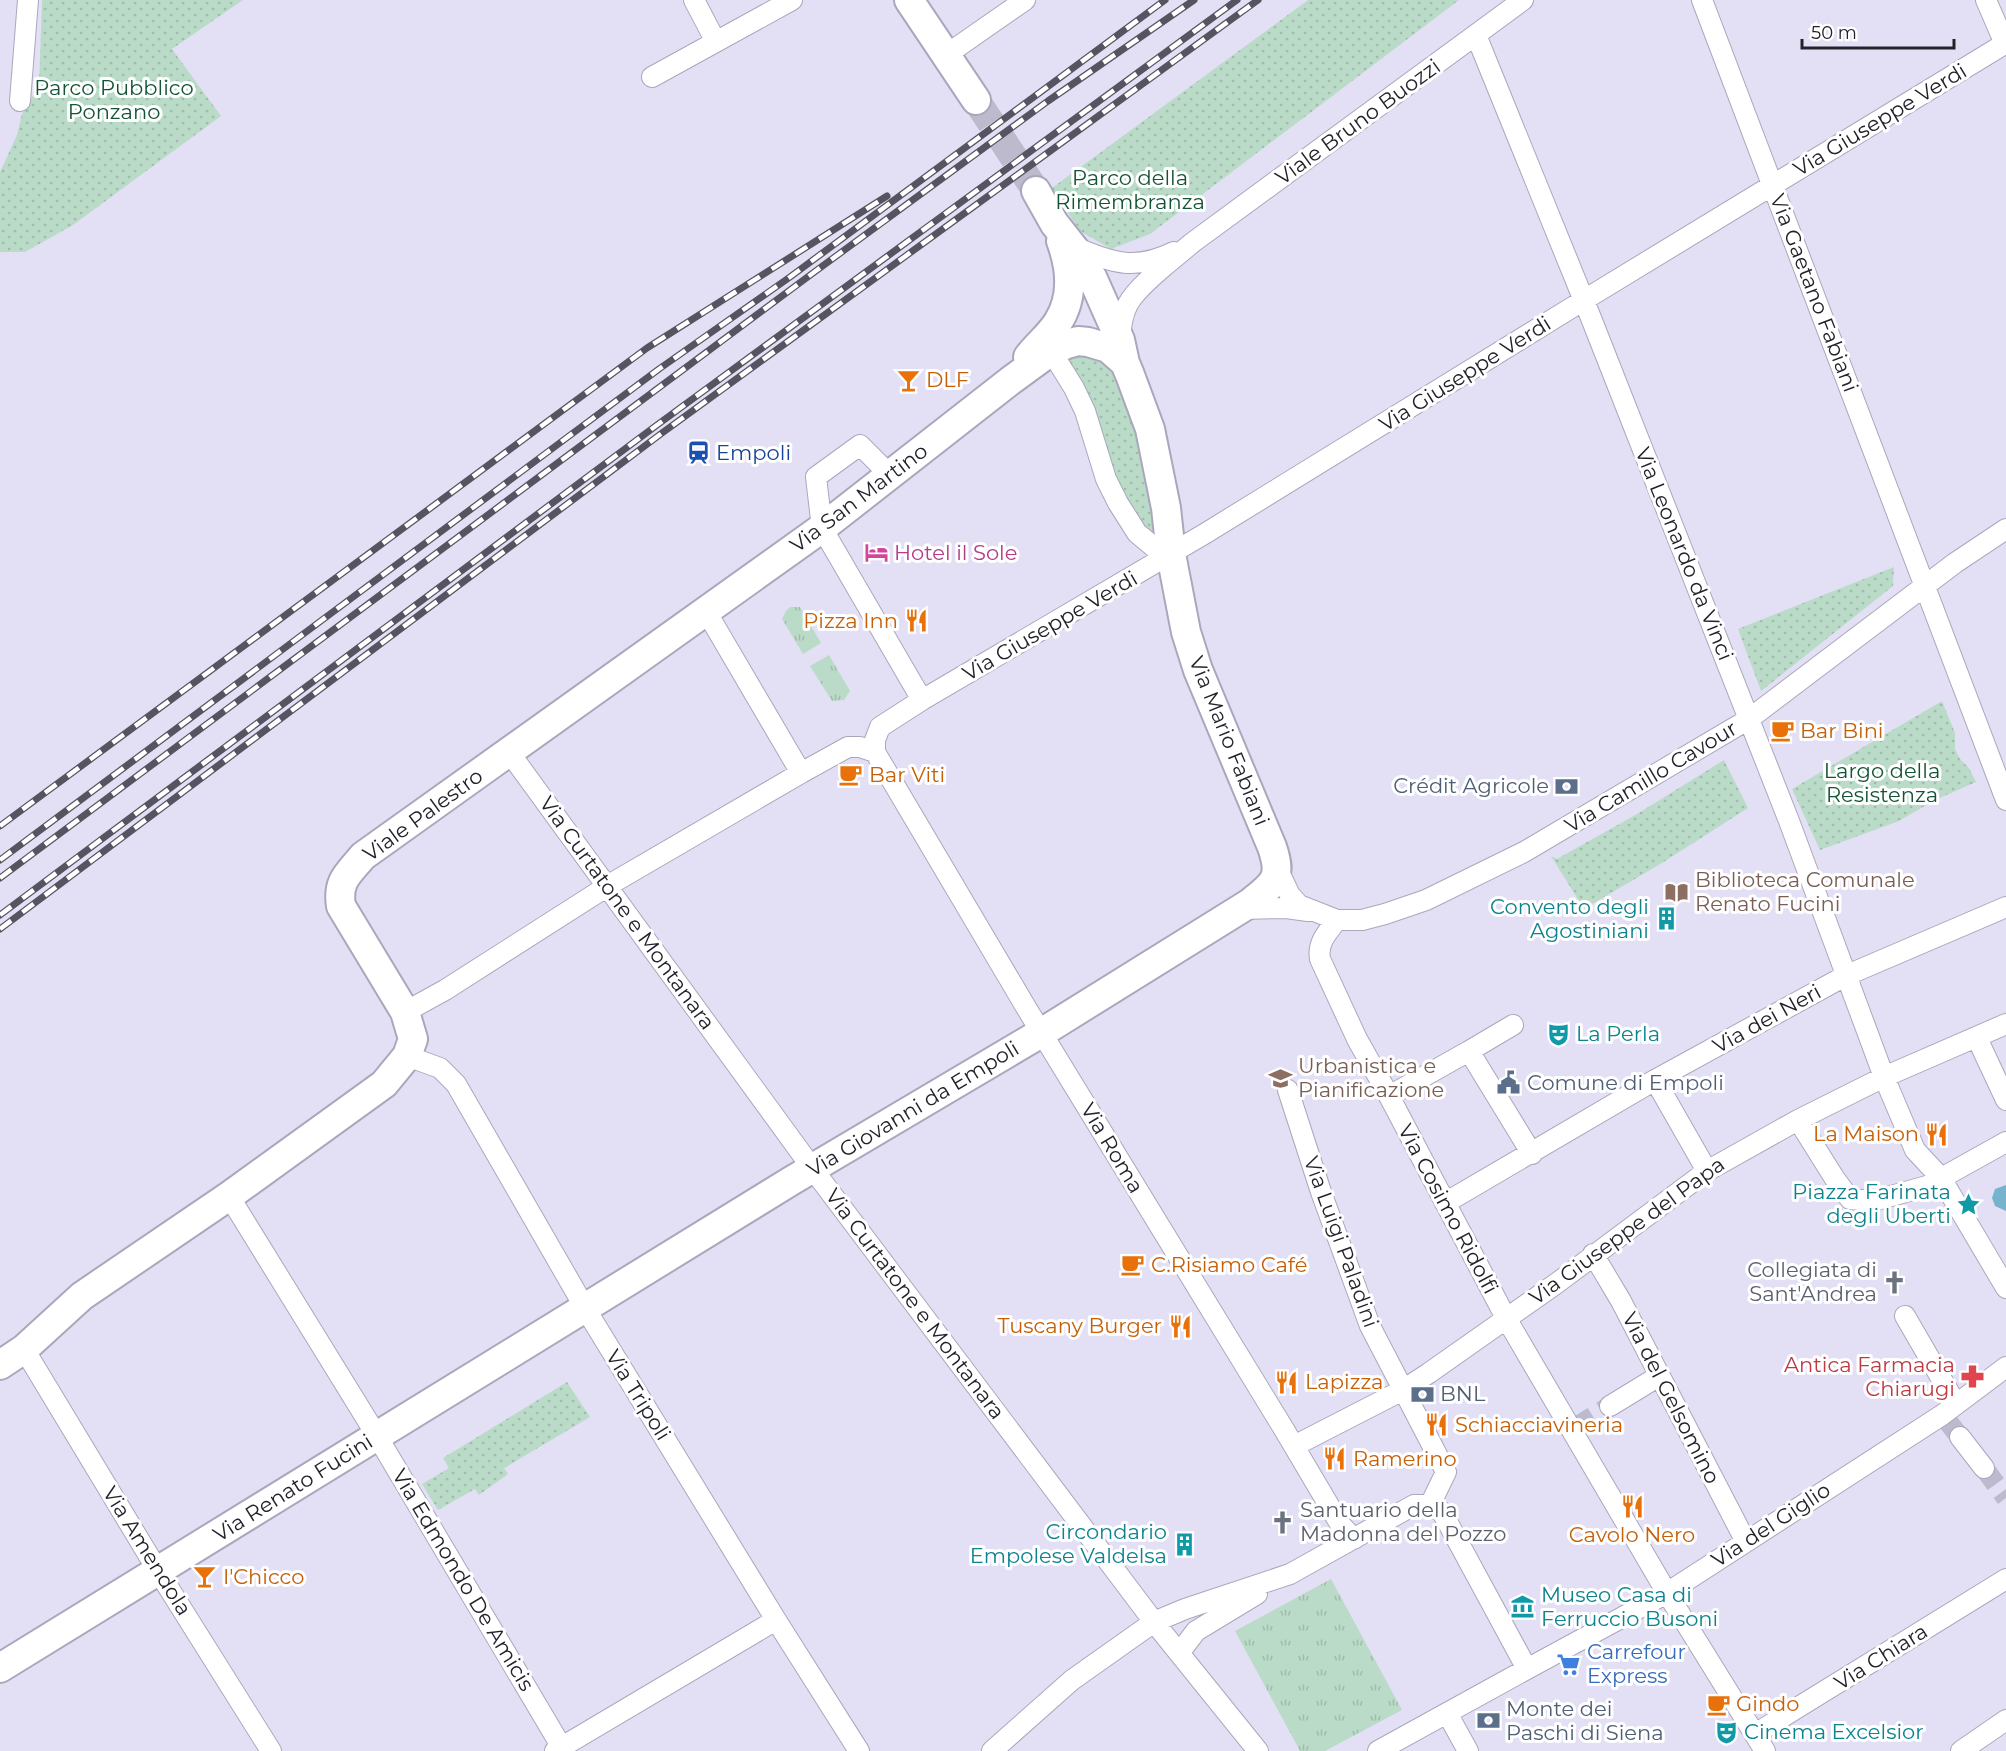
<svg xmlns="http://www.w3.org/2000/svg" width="2006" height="1751" viewBox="0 0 2006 1751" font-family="Montserrat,sans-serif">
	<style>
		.grass { fill: url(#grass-tufts) }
		.park { fill: url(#park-dots) }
		.water { fill: #76b3cd }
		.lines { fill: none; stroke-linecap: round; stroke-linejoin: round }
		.street-tunnel { stroke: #bdbacd; stroke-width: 20; stroke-dasharray: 20 10; stroke-linecap: butt }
		.secondary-tunnel { stroke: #bdbacd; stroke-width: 28; stroke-dasharray: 28 14; stroke-linecap: butt }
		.street-casing { stroke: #aaa7bc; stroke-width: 22 }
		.secondary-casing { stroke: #aaa7bc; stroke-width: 32 }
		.street { stroke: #fff; stroke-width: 20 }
		.secondary { stroke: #fff; stroke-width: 28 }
		.rail-casing { stroke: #565460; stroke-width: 7 }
		.rail { stroke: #fff; stroke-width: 4.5; stroke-dasharray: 14; stroke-linecap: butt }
		.labels { text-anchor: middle; stroke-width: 6; stroke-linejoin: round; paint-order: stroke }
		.park-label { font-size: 21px; fill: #135436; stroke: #fff }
		.street-label { font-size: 21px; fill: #23222a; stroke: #fff }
		.food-label { font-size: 21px; fill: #c56008; stroke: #fff; text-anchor: start }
		.transit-label { font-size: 21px; fill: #164399; stroke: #fff; text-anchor: start }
		.hotel-label { font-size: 21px; fill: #b23c85; stroke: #fff; text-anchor: start }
		.service-label { font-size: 21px; fill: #4e5e75; stroke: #fff; text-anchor: start }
		.education-label { font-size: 21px; fill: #785e54; stroke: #fff; text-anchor: start }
		.culture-label { font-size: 21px; fill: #0d838f; stroke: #fff; text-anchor: end }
		.worship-label { font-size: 21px; fill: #5b616d; stroke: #fff; text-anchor: end }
		.health-label { font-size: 21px; fill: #be3a42; stroke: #fff; text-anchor: end }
		.shop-label { font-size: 21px; fill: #366cbe; stroke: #fff; text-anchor: start }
	</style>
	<defs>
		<pattern id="grass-tufts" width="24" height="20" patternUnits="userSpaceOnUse" patternTransform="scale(1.5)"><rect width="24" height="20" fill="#badbc7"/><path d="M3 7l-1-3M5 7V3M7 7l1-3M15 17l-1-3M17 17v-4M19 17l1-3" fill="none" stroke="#a0bcab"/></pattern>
		<pattern id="park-dots" width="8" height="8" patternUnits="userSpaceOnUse" patternTransform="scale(1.5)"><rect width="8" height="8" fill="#badbc7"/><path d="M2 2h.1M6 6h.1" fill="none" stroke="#a0bcab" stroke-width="1.8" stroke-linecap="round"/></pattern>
	</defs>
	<rect width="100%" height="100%" fill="#e3e0f6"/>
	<path class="grass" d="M790,607H800L821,643L803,654L782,619L786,611Z
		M829,655L850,691L844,700L832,701L810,666Z
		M1331,1579L1402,1710L1325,1751H1300L1235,1631Z"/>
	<path class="park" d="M42,0H243L172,49L221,116L73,225L25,252H0V172L17,135L22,114L39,86Z
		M1308,0H1459L1150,234L1111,249L1080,231L1052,188Z
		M1067,344L1120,357L1171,554L1137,533L1062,367Z
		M1894,567L1893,586L1761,691L1738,629Z
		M1942,701L1955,733V749L1960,759L1969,768L1976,782L1935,800L1899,821L1820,850L1792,789Z
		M1724,760L1748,808L1662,863L1584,909L1551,856L1557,859L1637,814Z
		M567,1382L590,1417L504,1468L508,1474L479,1495L475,1489L438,1510L422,1484L449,1468L443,1458Z"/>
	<path class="water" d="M2006,1185V1211L1995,1206L1992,1198L1995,1189Z"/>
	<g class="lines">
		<path class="street-tunnel" d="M1945,1418L1960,1437
			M1576,1427L1610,1406
			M1984,1468L2006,1498"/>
		<path class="secondary-tunnel" d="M976,100L1036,191"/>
		<defs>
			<path id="street" d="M694,0L716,42
				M1702,0L2006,800
				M1986,0L2005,44
				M1476,35L1591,318L1789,821L1884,1077L1915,1150L1941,1178L2006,1288
				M946,55L1025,0
				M652,77L792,0
				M20,101L28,0
				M1072,246C1112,262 1133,272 1174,252
				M1120,340C1121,327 1122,315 1128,304C1138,285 1176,257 1192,243L1523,0
				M1051,351L1074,388L1085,411L1106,479L1118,503L1137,533L1155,548L1171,554
				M706,611L801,773
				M922,700L1206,533L1584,300L2006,43
				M509,752L812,1168L1154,1622L1072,1680L992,1751
				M875,752L1027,1009L1285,1431L1340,1524L1354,1539
				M875,752V740L880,727L922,700L822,528L816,477L860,445L890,475
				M1278,870L1290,895L1299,905L1337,920H1362L1385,914L1426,900L1524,852L1749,719L1955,563L2006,529
				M1240,909L1286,908L1308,911
				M1337,920C1328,932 1317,942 1320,959L1357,1039L1389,1096L1506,1318L1667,1593L1765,1751
				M405,1012L445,990L614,882L801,773L848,747H860L875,752
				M1977,1038L2006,1100
				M1469,1051L1513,1025
				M407,1056L440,1068L456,1084L585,1308L776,1620L859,1751
				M1655,1080L1707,1171
				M1288,1090L1321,1192L1370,1326L1446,1472L1430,1505
				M1389,1096L1469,1051L1532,1154
				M1798,1120L1835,1179L1850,1199L1873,1201L1927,1186L2006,1142
				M229,1196L377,1436L564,1751
				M1445,1203L1655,1080L1845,976L2006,907
				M1593,1254L1621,1301L1746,1542
				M1905,1316L1956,1404
				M24,1349L158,1571L271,1751
				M1610,1406L1659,1376
				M1960,1437L1984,1468
				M1294,1446L1403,1390L1429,1373L1557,1283L1707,1171L1798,1120L1884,1077L2006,1024
				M1180,1652L1196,1631L1257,1594
				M1527,1669L1667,1593L1942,1415L2006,1367
				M1447,1713L1468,1751
				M1755,1734L2006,1579
				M555,1751L776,1620
				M1258,1751L1154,1622L1185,1609L1290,1574L1414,1505H1430L1442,1512L1527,1669L1378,1751
				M1961,1751L2006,1720"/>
			<path id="secondary" d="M909,0L976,100
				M1036,191L1054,223L1076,251L1092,277L1120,340L1125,363
				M1028,357C1037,345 1050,335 1058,322C1074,297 1071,268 1061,241
				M0,1365L24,1349L82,1296L229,1196L384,1084L407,1056L413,1039L405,1012L341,906C337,881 348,874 363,856L822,528L1010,381L1051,351L1067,344L1078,341L1088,342L1108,348L1125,363L1130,375L1150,429L1166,508L1171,554L1186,632L1198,670L1272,847C1283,879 1274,883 1250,903L1041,1033L791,1181L0,1668"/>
		</defs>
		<use href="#street" class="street-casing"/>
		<use href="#secondary" class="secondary-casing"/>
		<use href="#street" class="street"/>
		<use href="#secondary" class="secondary"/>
		<defs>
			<path id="rail" d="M0,826L647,348L887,196
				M0,860L659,369L790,277L1165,0
				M0,878L813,273L1048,101L1194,0
				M0,915L657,425L1237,0
				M0,929L662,433L1258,0"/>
		</defs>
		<use href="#rail" class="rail-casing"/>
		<use href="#rail" class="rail"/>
	</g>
	<defs>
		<symbol id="bar-bare" viewBox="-9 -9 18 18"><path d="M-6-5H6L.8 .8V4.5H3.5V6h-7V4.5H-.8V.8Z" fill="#e8710a" stroke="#fff" stroke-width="2.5" paint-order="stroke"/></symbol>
		<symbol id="station-bare" viewBox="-9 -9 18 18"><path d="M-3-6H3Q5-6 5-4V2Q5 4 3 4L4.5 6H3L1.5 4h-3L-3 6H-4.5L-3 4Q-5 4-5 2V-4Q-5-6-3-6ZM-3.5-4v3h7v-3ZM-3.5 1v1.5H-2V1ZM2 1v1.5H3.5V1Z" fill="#1a4fb4" stroke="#fff" stroke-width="2.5" paint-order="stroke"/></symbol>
		<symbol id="hotel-bare" viewBox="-9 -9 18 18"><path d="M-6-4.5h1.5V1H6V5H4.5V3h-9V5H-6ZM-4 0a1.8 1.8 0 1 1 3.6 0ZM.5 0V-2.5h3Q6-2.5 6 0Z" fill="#d1479c" stroke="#fff" stroke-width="2.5" paint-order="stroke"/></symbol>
		<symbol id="restaurant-bare" viewBox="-9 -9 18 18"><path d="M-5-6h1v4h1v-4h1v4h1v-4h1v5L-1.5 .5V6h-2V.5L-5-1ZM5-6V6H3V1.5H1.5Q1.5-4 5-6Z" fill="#e8710a" stroke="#fff" stroke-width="2.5" paint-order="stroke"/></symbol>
		<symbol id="cafe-bare" viewBox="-9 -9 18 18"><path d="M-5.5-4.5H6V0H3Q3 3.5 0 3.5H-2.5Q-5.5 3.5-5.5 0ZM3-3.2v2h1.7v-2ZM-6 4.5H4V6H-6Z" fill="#e8710a" stroke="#fff" stroke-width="2.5" paint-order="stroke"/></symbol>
		<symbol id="bank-bare" viewBox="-9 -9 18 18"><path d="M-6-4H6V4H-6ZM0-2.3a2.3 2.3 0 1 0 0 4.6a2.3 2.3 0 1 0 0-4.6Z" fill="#5c6f8a" stroke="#fff" stroke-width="2.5" paint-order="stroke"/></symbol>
		<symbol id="library-bare" viewBox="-9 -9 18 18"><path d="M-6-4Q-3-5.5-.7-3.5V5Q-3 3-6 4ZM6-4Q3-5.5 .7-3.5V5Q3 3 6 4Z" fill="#8d6e63" stroke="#fff" stroke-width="2.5" paint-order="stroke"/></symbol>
		<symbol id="building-bare" viewBox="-9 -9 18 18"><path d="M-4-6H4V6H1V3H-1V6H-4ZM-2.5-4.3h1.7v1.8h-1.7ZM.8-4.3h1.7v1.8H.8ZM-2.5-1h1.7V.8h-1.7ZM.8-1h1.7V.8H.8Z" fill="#0f9aa8" stroke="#fff" stroke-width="2.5" paint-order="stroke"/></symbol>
		<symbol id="theatre-bare" viewBox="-9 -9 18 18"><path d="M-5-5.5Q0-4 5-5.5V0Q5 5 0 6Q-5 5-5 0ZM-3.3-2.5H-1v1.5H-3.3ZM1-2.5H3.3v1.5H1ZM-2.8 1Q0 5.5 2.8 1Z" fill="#0f9aa8" stroke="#fff" stroke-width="2.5" paint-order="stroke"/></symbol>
		<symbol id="university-bare" viewBox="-9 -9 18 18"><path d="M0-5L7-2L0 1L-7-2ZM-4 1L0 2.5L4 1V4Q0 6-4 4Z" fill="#8d6e63" stroke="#fff" stroke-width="2.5" paint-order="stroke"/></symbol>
		<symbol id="civic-bare" viewBox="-9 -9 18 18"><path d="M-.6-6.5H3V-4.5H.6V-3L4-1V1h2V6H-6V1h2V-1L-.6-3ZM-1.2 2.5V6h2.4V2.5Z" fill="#5c6f8a" stroke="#fff" stroke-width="2.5" paint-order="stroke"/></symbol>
		<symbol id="sight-bare" viewBox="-9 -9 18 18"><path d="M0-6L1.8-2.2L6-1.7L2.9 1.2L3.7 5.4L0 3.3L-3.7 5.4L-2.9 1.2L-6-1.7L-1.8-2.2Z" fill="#0f9aa8" stroke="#fff" stroke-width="2.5" paint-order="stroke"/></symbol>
		<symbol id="church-bare" viewBox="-9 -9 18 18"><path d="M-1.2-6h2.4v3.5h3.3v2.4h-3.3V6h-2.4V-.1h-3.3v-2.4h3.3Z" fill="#6b7280" stroke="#fff" stroke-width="2.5" paint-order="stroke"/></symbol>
		<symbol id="pharmacy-bare" viewBox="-9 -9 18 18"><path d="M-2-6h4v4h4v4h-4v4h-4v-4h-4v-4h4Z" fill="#e0444e" stroke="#fff" stroke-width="2.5" paint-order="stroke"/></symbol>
		<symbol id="museum-bare" viewBox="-9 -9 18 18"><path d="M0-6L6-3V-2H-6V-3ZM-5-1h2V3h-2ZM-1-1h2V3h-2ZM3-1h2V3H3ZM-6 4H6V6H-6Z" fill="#0f9aa8" stroke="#fff" stroke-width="2.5" paint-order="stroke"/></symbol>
		<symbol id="supermarket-bare" viewBox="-9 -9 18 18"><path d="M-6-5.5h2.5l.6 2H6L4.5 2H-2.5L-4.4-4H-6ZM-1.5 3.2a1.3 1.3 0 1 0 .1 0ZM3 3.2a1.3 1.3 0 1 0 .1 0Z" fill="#3f7fe0" stroke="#fff" stroke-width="2.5" paint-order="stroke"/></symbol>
	</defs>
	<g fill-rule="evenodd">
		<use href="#bar-bare" x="892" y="364" width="33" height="33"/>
		<use href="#station-bare" x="682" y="436" width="33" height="33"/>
		<use href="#hotel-bare" x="860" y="536" width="33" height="33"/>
		<use href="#restaurant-bare" x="900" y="604" width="33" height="33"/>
		<use href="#cafe-bare" x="1766" y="714" width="33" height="33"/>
		<use href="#cafe-bare" x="834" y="758" width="33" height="33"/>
		<use href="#bank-bare" x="1550" y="770" width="33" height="33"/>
		<use href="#library-bare" x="1660" y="876" width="33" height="33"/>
		<use href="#building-bare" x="1650" y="902" width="33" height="33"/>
		<use href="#theatre-bare" x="1542" y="1018" width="33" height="33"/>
		<use href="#university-bare" x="1264" y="1062" width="33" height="33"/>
		<use href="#civic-bare" x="1492" y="1066" width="33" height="33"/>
		<use href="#restaurant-bare" x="1920" y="1118" width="33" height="33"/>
		<use href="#sight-bare" x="1952" y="1188" width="33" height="33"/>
		<use href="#cafe-bare" x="1116" y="1248" width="33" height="33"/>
		<use href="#church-bare" x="1878" y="1266" width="33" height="33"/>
		<use href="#restaurant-bare" x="1164" y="1310" width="33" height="33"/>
		<use href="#pharmacy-bare" x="1956" y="1360" width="33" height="33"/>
		<use href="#restaurant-bare" x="1270" y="1366" width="33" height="33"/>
		<use href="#bank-bare" x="1406" y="1378" width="33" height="33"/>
		<use href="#restaurant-bare" x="1420" y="1408" width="33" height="33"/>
		<use href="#restaurant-bare" x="1318" y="1442" width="33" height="33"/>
		<use href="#restaurant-bare" x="1616" y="1490" width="33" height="33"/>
		<use href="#church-bare" x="1266" y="1506" width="33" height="33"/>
		<use href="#building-bare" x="1168" y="1528" width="33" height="33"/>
		<use href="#bar-bare" x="188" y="1560" width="33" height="33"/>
		<use href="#museum-bare" x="1506" y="1590" width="33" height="33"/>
		<use href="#supermarket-bare" x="1552" y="1648" width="33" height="33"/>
		<use href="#cafe-bare" x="1702" y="1688" width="33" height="33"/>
		<use href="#bank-bare" x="1472" y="1704" width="33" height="33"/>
		<use href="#theatre-bare" x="1710" y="1716" width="33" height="33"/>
	</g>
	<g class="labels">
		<g class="park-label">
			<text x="114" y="95">Parco Pubblico<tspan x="114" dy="24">Ponzano</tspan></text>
			<text x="1130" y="185">Parco della<tspan x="1130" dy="24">Rimembranza</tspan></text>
			<text x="1882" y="778">Largo della<tspan x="1882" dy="24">Resistenza</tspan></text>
		</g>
		<g class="street-label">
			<text transform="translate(1880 120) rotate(-31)" y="7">Via Giuseppe Verdi</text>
			<text transform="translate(1358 122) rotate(-36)" y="7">Viale Bruno Buozzi</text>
			<text transform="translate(1814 293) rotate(69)" y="7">Via Gaetano Fabiani</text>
			<text transform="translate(1465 374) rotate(-32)" y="7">Via Giuseppe Verdi</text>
			<text transform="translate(859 498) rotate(-37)" y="7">Via San Martino</text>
			<text transform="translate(1684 554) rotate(68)" y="7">Via Leonardo da Vinci</text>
			<text transform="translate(1050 626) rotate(-30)" y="7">Via Giuseppe Verdi</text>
			<text transform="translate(1229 741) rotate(68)" y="7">Via Mario Fabiani</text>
			<text transform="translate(1651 777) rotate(-31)" y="7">Via Camillo Cavour</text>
			<text transform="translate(423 815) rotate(-36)" y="7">Viale Palestro</text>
			<text transform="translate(627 913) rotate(54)" y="7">Via Curtatone e Montanara</text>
			<text transform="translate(1767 1019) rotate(-29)" y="7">Via dei Neri</text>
			<text transform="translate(913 1109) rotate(-31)" y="7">Via Giovanni da Empoli</text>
			<text transform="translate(1112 1148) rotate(59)" y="7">Via Roma</text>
			<text transform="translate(1448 1209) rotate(62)" y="7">Via Cosimo Ridolfi</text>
			<text transform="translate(1627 1231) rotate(-36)" y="7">Via Giuseppe del Papa</text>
			<text transform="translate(1341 1242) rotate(70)" y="7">Via Luigi Paladini</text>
			<text transform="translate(915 1304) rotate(53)" y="7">Via Curtatone e Montanara</text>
			<text transform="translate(638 1395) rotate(58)" y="7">Via Tripoli</text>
			<text transform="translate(1671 1398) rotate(63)" y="7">Via del Gelsomino</text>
			<text transform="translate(293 1488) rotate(-32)" y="7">Via Renato Fucini</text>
			<text transform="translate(1771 1525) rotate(-33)" y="7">Via del Giglio</text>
			<text transform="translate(147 1551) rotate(58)" y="7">Via Amendola</text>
			<text transform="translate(463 1580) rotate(59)" y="7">Via Edmondo De Amicis</text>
			<text transform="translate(1881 1657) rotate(-32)" y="7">Via Chiara</text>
		</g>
		<g class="food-label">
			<text x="926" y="387">DLF</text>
			<text x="898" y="628" text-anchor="end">Pizza Inn</text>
			<text x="1800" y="738">Bar Bini</text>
			<text x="869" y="782">Bar Viti</text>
			<text x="1919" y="1141" text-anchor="end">La Maison</text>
			<text x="1151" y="1272">C.Risiamo Café</text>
			<text x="1162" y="1333" text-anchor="end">Tuscany Burger</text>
			<text x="1305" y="1389">Lapizza</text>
			<text x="1455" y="1432">Schiacciavineria</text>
			<text x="1353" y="1466">Ramerino</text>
			<text x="1632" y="1542" text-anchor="middle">Cavolo Nero</text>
			<text x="223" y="1584">I'Chicco</text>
			<text x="1736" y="1711">Gindo</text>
		</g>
		<g class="transit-label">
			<text x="716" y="460">Empoli</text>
		</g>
		<g class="hotel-label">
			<text x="894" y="560">Hotel il Sole</text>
		</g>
		<g class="service-label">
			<text x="1549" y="793" text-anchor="end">Crédit Agricole</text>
			<text x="1527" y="1090">Comune di Empoli</text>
			<text x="1440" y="1401">BNL</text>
			<text x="1506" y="1716">Monte dei<tspan x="1506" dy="24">Paschi di Siena</tspan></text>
		</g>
		<g class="education-label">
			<text x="1695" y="887">Biblioteca Comunale<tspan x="1695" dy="24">Renato Fucini</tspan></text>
			<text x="1298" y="1073">Urbanistica e<tspan x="1298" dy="24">Pianificazione</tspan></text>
		</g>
		<g class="culture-label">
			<text x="1649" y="914">Convento degli<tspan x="1649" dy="24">Agostiniani</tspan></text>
			<text x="1576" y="1041" text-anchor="start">La Perla</text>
			<text x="1951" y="1199">Piazza Farinata<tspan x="1951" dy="24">degli Uberti</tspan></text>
			<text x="1167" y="1539">Circondario<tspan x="1167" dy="24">Empolese Valdelsa</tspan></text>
			<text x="1541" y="1602" text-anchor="start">Museo Casa di<tspan x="1541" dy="24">Ferruccio Busoni</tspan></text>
			<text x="1744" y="1739" text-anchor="start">Cinema Excelsior</text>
		</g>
		<g class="worship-label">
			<text x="1877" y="1277">Collegiata di<tspan x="1877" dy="24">Sant'Andrea</tspan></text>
			<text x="1300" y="1517" text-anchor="start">Santuario della<tspan x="1300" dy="24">Madonna del Pozzo</tspan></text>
		</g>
		<g class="health-label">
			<text x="1955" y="1372">Antica Farmacia<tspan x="1955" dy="24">Chiarugi</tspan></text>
		</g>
		<g class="shop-label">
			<text x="1587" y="1659">Carrefour<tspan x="1587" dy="24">Express</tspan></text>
		</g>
	</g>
	<path d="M1802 39v9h152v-9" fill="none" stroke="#23222a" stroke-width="3"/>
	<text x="1811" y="39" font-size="18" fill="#23222a" stroke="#ffffff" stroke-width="4.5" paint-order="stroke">50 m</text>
</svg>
